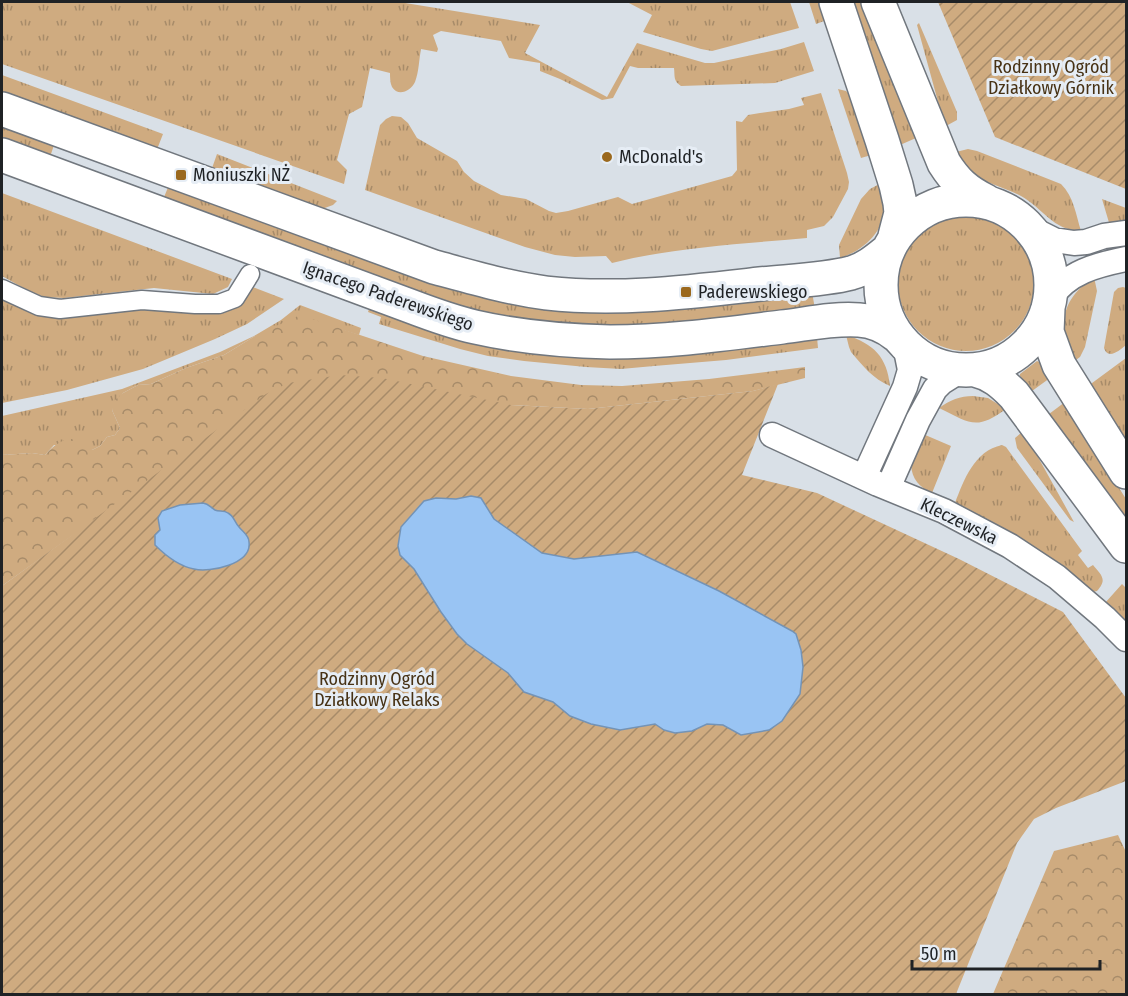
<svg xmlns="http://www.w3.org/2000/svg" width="1128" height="996" viewBox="0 0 1128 996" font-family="'Fira Sans Condensed',sans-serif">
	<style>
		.grass { fill: url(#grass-tufts) }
		.forest { fill: url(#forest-crowns) }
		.garden { fill: url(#garden-furrows) }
		.water { fill: #99c4f3; stroke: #7493b5; stroke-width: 1.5 }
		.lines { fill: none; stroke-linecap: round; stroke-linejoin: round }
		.pedestrian-casing { stroke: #71777e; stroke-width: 21 }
		.minor-casing { stroke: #71777e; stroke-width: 27 }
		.secondary-casing { stroke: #71777e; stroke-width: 36 }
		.pedestrian { stroke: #fff; stroke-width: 18 }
		.minor { stroke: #fff; stroke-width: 24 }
		.secondary { stroke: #fff; stroke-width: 33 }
		.poi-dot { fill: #9b691e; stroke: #e6edf5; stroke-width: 2 }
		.labels { text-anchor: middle; stroke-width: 6; stroke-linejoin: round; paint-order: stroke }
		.park-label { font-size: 18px; fill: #473215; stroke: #e6edf5 }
		.poi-label { font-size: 18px; fill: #1f2225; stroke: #e6edf5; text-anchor: start }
		.street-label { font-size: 18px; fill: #1f2225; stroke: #e6edf5 }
	</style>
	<defs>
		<pattern id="grass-tufts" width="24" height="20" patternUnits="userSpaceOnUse" patternTransform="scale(1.5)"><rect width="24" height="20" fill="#cfab80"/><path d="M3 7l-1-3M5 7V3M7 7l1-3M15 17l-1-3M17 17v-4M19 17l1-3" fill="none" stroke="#a78b69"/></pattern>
		<pattern id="forest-crowns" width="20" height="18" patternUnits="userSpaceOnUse" patternTransform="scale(1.5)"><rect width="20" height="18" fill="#cfab80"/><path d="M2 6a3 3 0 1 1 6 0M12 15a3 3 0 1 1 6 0" fill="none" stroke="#a78b69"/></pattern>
		<pattern id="garden-furrows" width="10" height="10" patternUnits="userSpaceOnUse" patternTransform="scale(1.5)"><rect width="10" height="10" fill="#cfab80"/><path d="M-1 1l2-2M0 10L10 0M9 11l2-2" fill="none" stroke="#a78b69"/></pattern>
	</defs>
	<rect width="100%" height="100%" fill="#d9e0e7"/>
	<path class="grass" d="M44,2H399L540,25L525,53L607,97L637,43L705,63H714L781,49L804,42L814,71L775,83L681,86C673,81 675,76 674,68H638L630,66L613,98L602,100L560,79L540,71V63L509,58L501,41L441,31L433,35L438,49L437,52L421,49C419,59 419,72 415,82C411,91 398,97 392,87C390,83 390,77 390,73L370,68L362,107L349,114L337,160L347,170L344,184L2,64V3Z
		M627,2H790L799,28L712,51L701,49L643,32L652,15Z
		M809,2H821L826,18L824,21L816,24Z
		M852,2H861L916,138L900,145Z
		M919,23L957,112V120L946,126L940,109L917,25Z
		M2,75L163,134L156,152L2,94Z
		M838,89L846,91L851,96L871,155L861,158Z
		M821,93L847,173L849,182L848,189L833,217L824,226L807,230V238C742,244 675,247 612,263L606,256L575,257L555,255L525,247L365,190L380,125L386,119L392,116L401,117L408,123L417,138L457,161L464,172L474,181L501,195L526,199L549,211L556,213L568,211L618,197L632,204L732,176L737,170L736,121L742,122L748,115L760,113L789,109L804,105L801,98Z
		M2,122L56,139L49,160L2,143Z
		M968,149L977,151L1061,184C1074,197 1076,215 1081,231C1052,230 1044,209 1021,196C1005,187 984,184 970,171C965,166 961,158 956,152Z
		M217,154L337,201L333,205L322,209L211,171Z
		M881,183C882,191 885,199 885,207C884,232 863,251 840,258L839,245L861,199L870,189Z
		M169,185L428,281L812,292L815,309L659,327L561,326L474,311L433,299L162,202Z
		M2,193L232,279L228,287L213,294L154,288L64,298L44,297L27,290L2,276Z
		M1102,199L1126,208V223L1110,226Z
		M898 283a68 68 0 1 1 136 0a68 68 0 1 1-136 0Z
		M1094,277L1097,291L1085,347L1080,357L1073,362C1071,358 1068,354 1066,350C1065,346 1065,341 1064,336C1061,309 1072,292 1094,277Z
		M250,286L284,299L247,324L215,339L143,369L67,390L2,403V299L27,310L82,315L140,310H177Z
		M1123,287L1126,288V345C1119,351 1108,360 1104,348L1114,292L1118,288Z
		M300,305L361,328L359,335L337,328L255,336L224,355L186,368L151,384L138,385L123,393L112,410L120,428L115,435L107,437L100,446L92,450L54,445L45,455L32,453L2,455V416L122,389L220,352L254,336L281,320Z
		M370,306L435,329L817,337L818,348L726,360L654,366L621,369L586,367L524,361L488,356L460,349L379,324L381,317L368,312Z
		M846,335C874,344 887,357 890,386C873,379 863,366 851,352L849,347Z
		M1126,358V448L1088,386Z
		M1037,361L1041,363L1050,378L1032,391L1020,376V374Z
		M973,396L988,398L1006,409C976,431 970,423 939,408C950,400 960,396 973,396Z
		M1065,402L1126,499V519L1049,414Z
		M1022,432L1033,448L1074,522L1070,520L1017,448L1015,438Z
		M923,434L951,446L932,493C919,487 912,479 911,465Z
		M1002,445L1006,447L1082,551L1078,555L1088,568L1093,565C1101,575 1108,579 1097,591L1093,592L1075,577L1013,533L955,503C964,480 974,451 1002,445Z
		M1122,584L1126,588V624L1105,603Z"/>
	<path class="forest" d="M300,315L423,356L511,376L581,385L622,386L709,379L805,367V378L753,391L588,409L512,405L73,535L2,586V455L32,453L45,455C59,439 76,431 92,450L100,446L107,437L115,435L120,428L112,410L114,401L123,393L138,385L151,384L186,368L224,355L255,336Z
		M1118,835L1126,852V994H993L1054,851Z"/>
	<path class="garden" d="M938,2H1126V189L995,137Z
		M340,375L382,378L511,405L588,409L753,391L778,384L742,475L817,493L959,559L1063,612L1126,698V781L1056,808L1034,819L1017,843L956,994H2V586L266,394L288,383Z"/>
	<path class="water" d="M471,496L481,498L494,519L542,553L574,559L637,552L719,591L792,631L796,634L801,650L803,667L800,694L782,721L769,730L741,735L723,725L707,724L692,731L675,733L664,730L655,724L620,730L591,724L570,716L553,702L524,692L508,673L467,644L457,634L441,612L414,569L400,555L398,546L401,527L424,501L436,498L456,499Z
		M203,503C209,504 210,507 215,510C219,512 224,510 228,513C234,516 235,523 239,527C243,532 249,535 249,542C252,564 210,573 194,569C178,566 166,556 155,545V535L160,530L158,518L162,511L180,505Z"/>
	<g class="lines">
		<defs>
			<path id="pedestrian" d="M2,289L39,306L60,309L142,300L195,304H219L235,298L250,274"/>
			<path id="minor" d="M1030,228L1054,240L1074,243L1086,242L1104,236L1126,233
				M1050,299C1067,272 1097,265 1126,259
				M772,435L878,484L944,511L1010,546L1057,577L1105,618L1126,639
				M864,477L905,387L910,370L905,345
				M888,488L918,420L935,389L942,382L961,370"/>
			<path id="secondary" d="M836,2L882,140L896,185L900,203L901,213L895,236
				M878,2L944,163C956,182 966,191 986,201
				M2,109L434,267C471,277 508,288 546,293C618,301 689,292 760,284C789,281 824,280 851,273C865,269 875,261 886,252
				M2,155L410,306C431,314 453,322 475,327C519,337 565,341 610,342C668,342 725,334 782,327C807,324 834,318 859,320C874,321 885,326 896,335
				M881 285a85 85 0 1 1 170 0a85 85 0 1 1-170 0Z
				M1048,308L1047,332L1059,365L1126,472
				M975,370C992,374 1002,383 1014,395L1126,546"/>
		</defs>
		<use href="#pedestrian" class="pedestrian-casing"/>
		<use href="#minor" class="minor-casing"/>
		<use href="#secondary" class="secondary-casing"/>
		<use href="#pedestrian" class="pedestrian"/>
		<use href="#minor" class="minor"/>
		<use href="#secondary" class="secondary"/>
	</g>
	<g class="poi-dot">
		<circle cx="607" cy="157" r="6"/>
		<rect x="175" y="169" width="12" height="12" rx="3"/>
		<rect x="680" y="286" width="12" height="12" rx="3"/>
	</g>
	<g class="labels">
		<g class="park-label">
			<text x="1051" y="73">Rodzinny Ogród<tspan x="1051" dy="21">Działkowy Górnik</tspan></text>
			<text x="377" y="685">Rodzinny Ogród<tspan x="377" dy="21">Działkowy Relaks</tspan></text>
		</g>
		<g class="poi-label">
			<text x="619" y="163">McDonald's</text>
			<text x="193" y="181">Moniuszki NŻ</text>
			<text x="698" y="298">Paderewskiego</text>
		</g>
		<g class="street-label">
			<text transform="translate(388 296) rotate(19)" y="6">Ignacego Paderewskiego</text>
			<text transform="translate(959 521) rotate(26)" y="6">Kleczewska</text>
		</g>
	</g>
	<rect width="1128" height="996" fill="none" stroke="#1f2225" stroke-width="6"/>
	<path d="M912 960v9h188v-9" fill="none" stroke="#1f2225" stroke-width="3"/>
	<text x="921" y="960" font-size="18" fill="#1f2225" stroke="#e6edf5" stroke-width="4.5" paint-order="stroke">50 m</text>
</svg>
